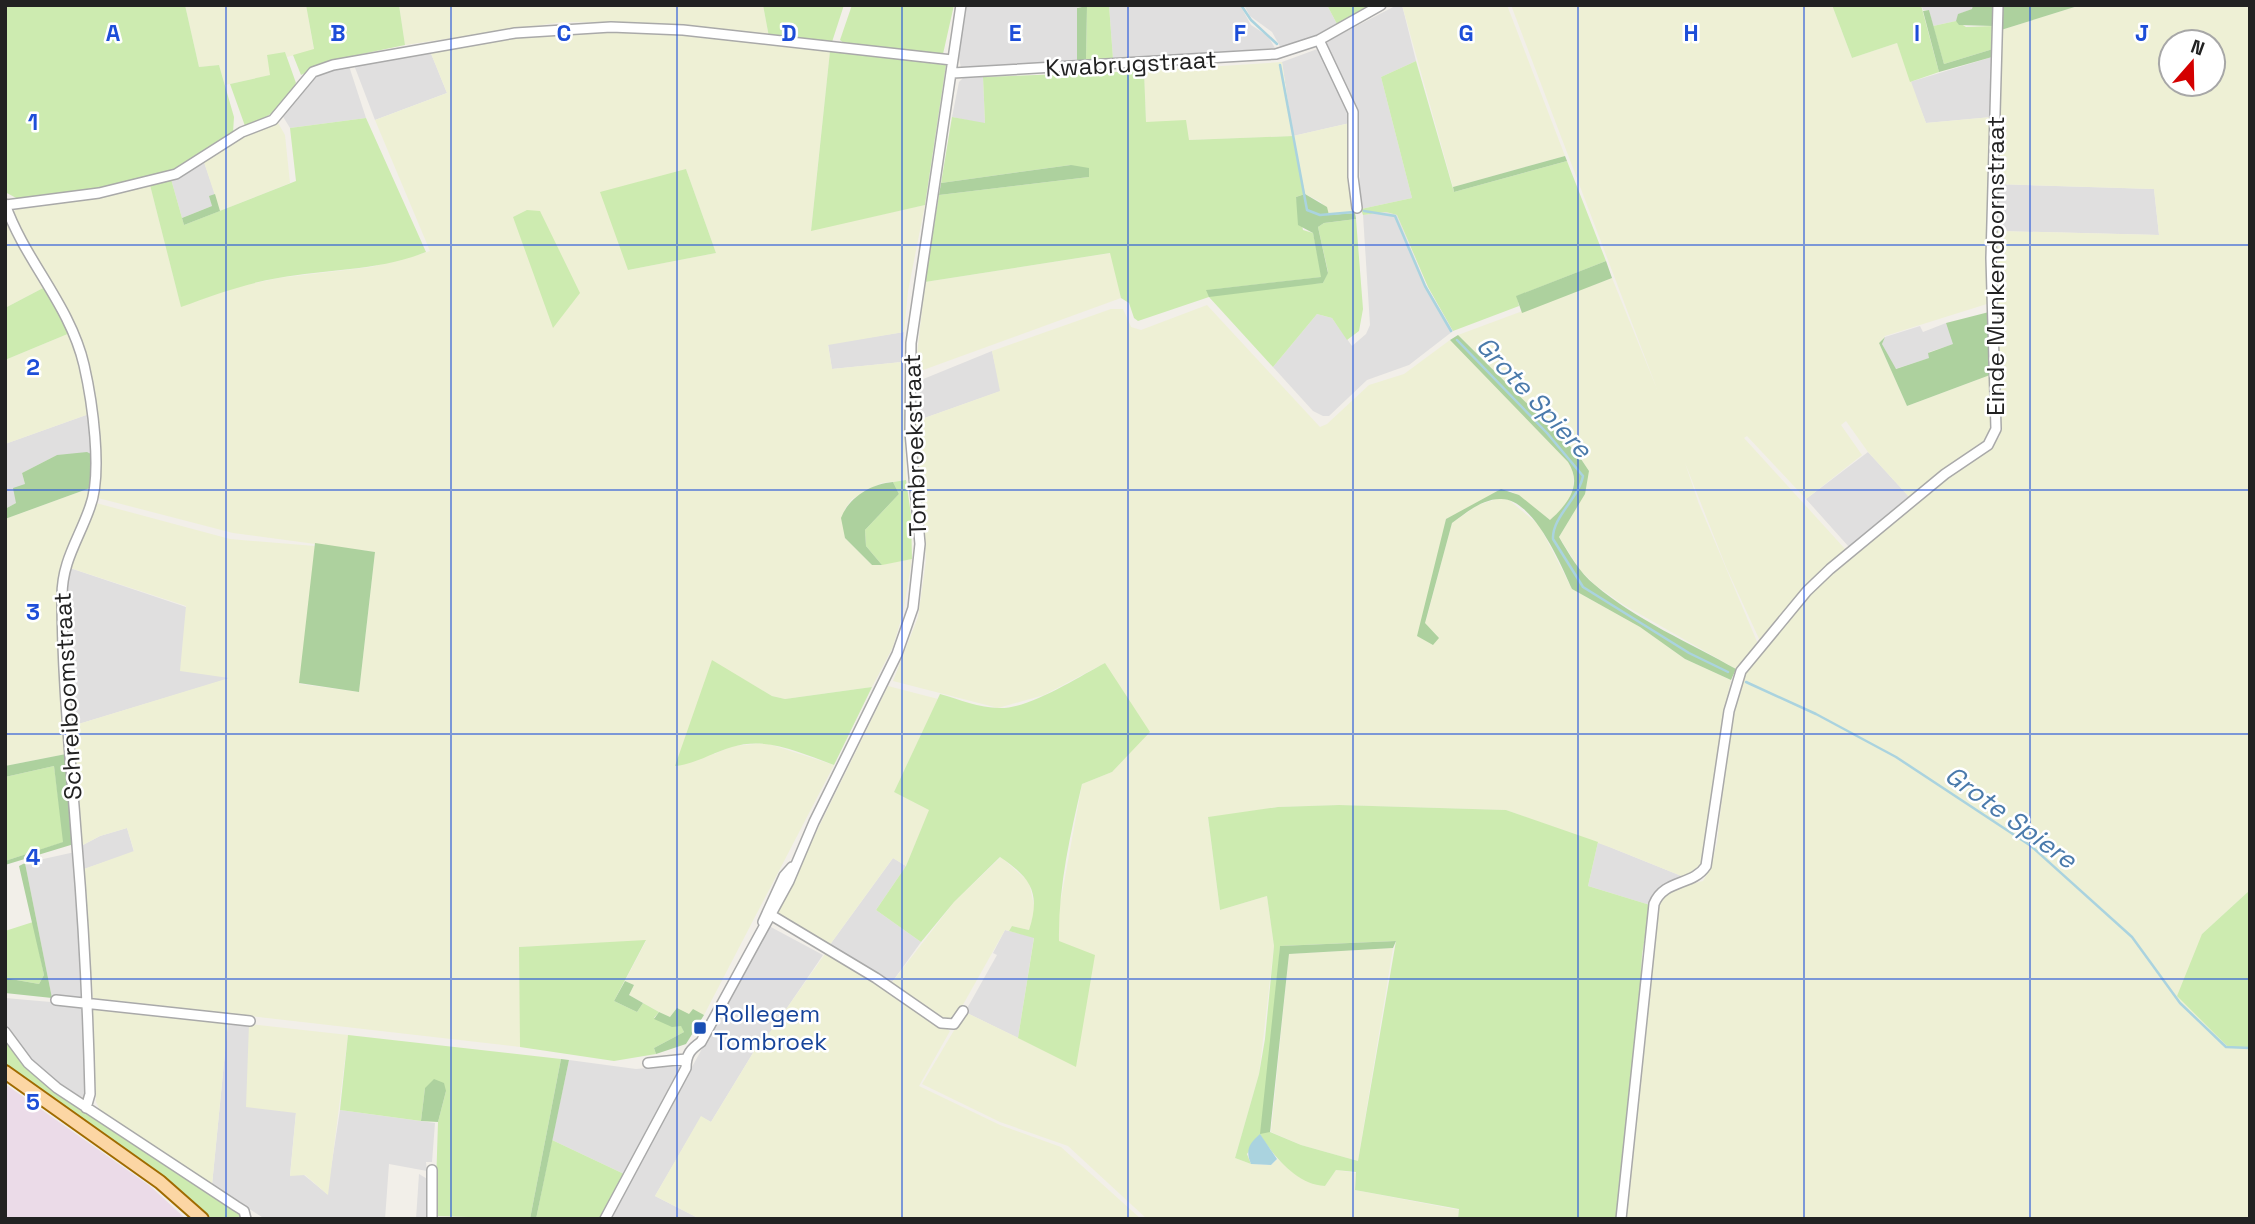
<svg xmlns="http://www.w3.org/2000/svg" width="2255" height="1224" viewBox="0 0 2255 1224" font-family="'Space Grotesk',sans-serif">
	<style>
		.residential { fill: #e0dfdf }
		.industrial { fill: #ebdbe8 }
		.farmland { fill: #eef0d5; fill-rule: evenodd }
		.grass { fill: #cdebb0; fill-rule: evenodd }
		.forest { fill: #add19e }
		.water { fill: #aad3df }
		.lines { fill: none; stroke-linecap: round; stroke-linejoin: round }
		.stream { stroke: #aad3df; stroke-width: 2.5 }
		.minor-casing { stroke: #a9a9a9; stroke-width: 12 }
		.major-casing { stroke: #a06b00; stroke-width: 16 }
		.minor { stroke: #fff; stroke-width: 9 }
		.major { stroke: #fcd6a4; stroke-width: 12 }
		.grid { fill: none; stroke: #1d4ed8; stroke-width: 2; stroke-opacity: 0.55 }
		.transit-dot { fill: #1a4fb4; stroke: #fff; stroke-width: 2.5 }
		.labels { text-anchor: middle; stroke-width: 5; stroke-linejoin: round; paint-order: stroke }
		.street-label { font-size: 24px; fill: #222; stroke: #fff }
		.transit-label { font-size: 24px; fill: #164399; stroke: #fff; text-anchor: start }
		.water-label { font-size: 26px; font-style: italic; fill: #4a7aab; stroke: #fff }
		.grid-label { font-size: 23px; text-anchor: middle; font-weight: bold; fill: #1d4ed8; stroke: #fff; stroke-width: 5; stroke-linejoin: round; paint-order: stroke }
	</style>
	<rect width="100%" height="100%" fill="#f2efe9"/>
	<path class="residential" d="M967,5H1081L1077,8V61L961,68L958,54Z
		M1109,5H1240L1251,25L1268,36L1275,48L1113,59Z
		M1244,5H1327L1337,24L1307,40L1281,48L1272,32L1250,16Z
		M1397,5H1402L1416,61L1381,77L1412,198L1361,209L1357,113L1324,43Z
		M1921,5H1973L1972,9L1959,14L1956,21L1933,26L1929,10H1923Z
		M1320,48L1349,112L1350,123L1293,136L1282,62Z
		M430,51L447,93L375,120L354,65Z
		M1992,57V117L1926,123L1910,82Z
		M349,66L366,118L290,128L282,115L314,76Z
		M983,77L985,124L952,117L959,82L963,78Z
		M204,162L215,194L210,197L212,206L182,218L171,179Z
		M1996,184L2154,189L2159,235L1997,231Z
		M1386,212L1397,215L1427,287L1453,331L1409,365L1367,380L1329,416H1323L1313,411L1273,367L1317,314L1332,318L1352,346L1366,334L1370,325L1363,215Z
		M1946,323L1954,344L1929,352L1930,358L1895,369L1882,344L1885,337L1920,326L1923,332Z
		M904,332L902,362L832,369L828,344Z
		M992,351L1001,391L916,421V382Z
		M89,414L91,454L57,455L22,473L25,484L16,503L5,509V444Z
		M1868,452L1911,499L1849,547L1806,499Z
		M67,567L186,607L231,678L72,726L65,594Z
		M127,828L134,852L84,869L81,846L100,836Z
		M1598,842L1612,848L1684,877L1657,889L1650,905L1588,886Z
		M75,852L83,999L52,998L25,863Z
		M893,858L906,866L876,910L921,942L890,985L829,946Z
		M769,926L823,955L770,1033L756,1048L711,1122L701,1117L655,1196L700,1219H609Z
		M1005,930L1034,937L1018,1038L965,1012L997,955L993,953Z
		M5,998L85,1005L87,1093L83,1097L73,1095L61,1087L19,1047L5,1024Z
		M228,1022L249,1024L296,1112L290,1175H304L327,1194L340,1110L435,1123L432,1162H426L427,1171L389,1164L385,1219H265L212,1185Z
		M569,1060L636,1069L681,1065L624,1174L552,1140Z
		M419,1174L429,1180L427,1219H416Z"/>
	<path class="industrial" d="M5,1084L150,1186L186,1219H5Z"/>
	<path class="farmland" d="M185,5H306L314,50L287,57L285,52L267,56L271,75L225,85L219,65L199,67Z
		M399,5H763L769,37L650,23L562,22L405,45Z
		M1402,5H1507L1565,156L1453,187Z
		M1511,5H1832L1852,58L1897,43L1926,123L1992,117L1990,303L1885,336L1879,343L1907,406L1990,375L1992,430L1985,443L1911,499L1868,452L1846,421L1841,425L1862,455L1806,499L1747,436L1744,438L1846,550L1760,641L1726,567L1685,463L1699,504L1758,644L1736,669L1624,605L1595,585L1581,571L1559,537L1573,514L1589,471L1577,453L1458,335L1612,278L1657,389Z
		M2081,5H2250V890L2202,934L2242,1048L2250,1049V1219H1624L1660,900L1668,890L1703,881L1710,869L1717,842L1732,708L1749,666L1780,626L1831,573L2000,437L1997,231L2159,235L2154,189L1996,184L2001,30ZM2171,42H2213V84H2171Z
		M630,30L830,51L811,230L925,205L908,291L904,332L828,345L832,369L902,362L906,480L881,483L852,499L845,509V538L872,565L912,559L903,613L893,647L872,687L785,699L772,696L712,661L714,754L732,746L766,743L834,765L704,1015L693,1010L689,1014L670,1018L629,995L634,985L625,981L646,941L520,947V1047L93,998L84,869L134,851L127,828L100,836L81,846L72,726L229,678L180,671L186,606L67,567L96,503L230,539L315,546L300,684L359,692L375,552L233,533L98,498V450L88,366L71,317L21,237L14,211L19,208L150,185L181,306L237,287L278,278L371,267L421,254L430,251L375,120L447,93L430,51L532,33ZM686,169L716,253L628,270Z
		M1282,62L1293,136L1350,123L1355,213L1329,215L1321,202L1305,194L1293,136L1189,140L1146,122L1144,71Z
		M277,121L285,135L290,183L220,211L204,162L249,133Z
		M5,216L20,248L45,287L5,308Z
		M1111,253L1121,298L915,373L925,282Z
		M1207,305L1320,427L1327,424L1369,385L1404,374L1450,340L1568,462L1574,472L1573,492L1566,506L1550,520L1510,490L1446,519L1425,624L1452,523L1478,505L1499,498L1509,500L1539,525L1572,589L1640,627L1685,659L1731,680L1720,734L1710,833L1703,863L1684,877L1612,848L1506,810L1339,805L1278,807L1208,818L1220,910L1267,896L1274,946L1259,1074L1235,1158L1251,1164L1271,1165L1277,1159L1299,1177L1325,1186L1336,1170L1356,1173L1355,1190L1459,1210L1458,1219H1147L1068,1146L1000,1122L922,1084L965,1012L1076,1066L1059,942V910L1082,784L1112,772L1105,663L1044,695L998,708L893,681L918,617L926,560L916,421L1000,391L992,351L1111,309H1123L1131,327L1141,330Z
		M70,333L80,363L89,414L5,444V360Z
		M90,488L88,504L64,554L60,571L66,754L5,766V519Z
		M888,686L938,699L894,792L930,809L906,866L893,858L829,946L777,912Z
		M1001,857L1029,882L1035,910L1029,930L1012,926L1009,931L1005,930L960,1010L952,1022H947L890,985L954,902Z
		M1393,948L1358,1161L1301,1145L1271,1132L1289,954Z
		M827,951L950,1031L919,1086L1000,1125L1061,1147L1141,1219H700L655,1196L701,1116L711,1122L756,1048L770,1032Z
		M95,1008L228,1022L212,1185L100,1110L96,1102L92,1011Z
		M249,1024L348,1035L328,1195L305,1175L290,1176L296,1113L246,1107Z"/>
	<path class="grass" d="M5,5H185L199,67L219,65L234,117L233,133L169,173L103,190L20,200L5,192Z
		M306,5H399L405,45L333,60L301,75L293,55L314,49Z
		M763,5H844L832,42L769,37Z
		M852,5H954L943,54L845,44L840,40Z
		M1081,5H1109L1113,59L1086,60L1087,7Z
		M1327,5H1369L1337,24Z
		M1832,5H1921L1939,72L1910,82L1897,43L1852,58Z
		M1956,21L1966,27L1993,26V49L1944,64L1933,26Z
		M830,51L946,65L925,205L811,231Z
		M285,52L296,83C283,106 271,118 245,126L230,84L270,75L267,55Z
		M1416,61L1454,192L1567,161L1606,261L1517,296L1519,306L1453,331L1428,287L1397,215L1386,212L1363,215L1361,209L1412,198L1381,77Z
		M1144,71L1146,122L1186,120L1189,140L1293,136L1305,194L1296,197L1303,230L1313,233L1322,277L1207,290L1323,283L1328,272L1318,227L1324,223L1356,219L1363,309L1359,331L1347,340L1332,318L1317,314L1273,367L1209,297L1138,321L1134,318L1129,303L1121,298L1110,253L925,282L939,195L1089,177L1071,165L941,183L952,117L985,123L983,77Z
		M366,118L426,252C379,271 327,269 278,278C244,284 213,295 181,307L150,185L171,179L184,225L296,181L290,128Z
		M686,169L716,253L628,270L600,192Z
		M527,210L540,211L580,293L553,328L513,217Z
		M45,287L70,333L5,360V308Z
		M906,480L911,515L912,559L882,565L866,546L865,530L899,494L893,482Z
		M712,660L772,696L785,699L872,687L834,765C801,753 767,736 732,747C711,753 696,764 675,766Z
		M1105,663L1150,732L1112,772L1082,784C1070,836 1058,888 1059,941L1095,955L1076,1067L1018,1038L1034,938L1009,931L1012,926L1029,930C1041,893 1031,878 1000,857L954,902L921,942L876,910L906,866L929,810L894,792L940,694C958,699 980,708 999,708C1030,709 1078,677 1105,663Z
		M54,766L64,842L5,861V777Z
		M1339,805L1506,810L1598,842L1588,886L1650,905L1642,955L1639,1015L1618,1219H1458L1459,1209L1355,1190L1356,1172L1336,1170L1325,1186C1296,1184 1275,1157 1260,1135L1247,1154L1251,1164L1235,1158L1259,1074L1265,1039L1274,946L1267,896L1220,910L1208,817L1278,807ZM1396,941L1358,1161L1301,1145L1270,1132L1280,946Z
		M2250,890V1049L2228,1047L2177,996L2202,934Z
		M33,922L44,975L39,984L5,978V931Z
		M646,940L614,1001L637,1012L643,1003L659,1012L654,1018L681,1025L684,1032L654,1048L656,1054L614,1061L520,1047L519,947Z
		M348,1035L561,1059L530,1219L435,1216L438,1122L446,1091L425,1088L421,1121L340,1110Z
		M5,1039L21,1060L239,1212L240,1219H206L157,1172L5,1063Z
		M552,1140L624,1174L601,1219H536Z"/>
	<path class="forest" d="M1973,5H1993V26L1959,25L1956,21L1958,14L1972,9Z
		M2002,5H2081L2001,30Z
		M1087,6L1086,60L1077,61V8Z
		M1929,10L1944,64L1993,49L1992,57L1939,72L1923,11Z
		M1565,156L1567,161L1454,192L1453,187Z
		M1071,165L1089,168V177L939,195L941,183Z
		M215,194L220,211L184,225L182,218L212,206L209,196Z
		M1305,194L1327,207L1329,215L1355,213L1356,219L1324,223L1318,227L1328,273L1323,283L1209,297L1206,290L1321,277L1313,233L1298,225L1296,197Z
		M1606,261L1612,278L1522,313L1516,296Z
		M1989,312L1990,375L1907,406L1879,343L1885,337L1882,344L1896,369L1929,358L1928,353L1953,344L1946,323Z
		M1458,335L1577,453L1589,471L1585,494L1559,537C1569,554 1579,572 1595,585C1636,620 1690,643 1736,669L1731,680L1685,659L1640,627L1572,589C1561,565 1533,497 1500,499C1482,499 1466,513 1452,523L1425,623L1439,638L1433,645L1417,636L1446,519L1501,489L1519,495L1550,520C1568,504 1583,485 1568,462L1450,340Z
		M87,452L91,454L90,488L5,519V509L16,503L13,488L25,484L22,473L57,455Z
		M893,482L899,494L865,530L866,546L882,565H872L845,538L841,518C849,497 871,484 893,482Z
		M315,543L375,552L359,692L299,683Z
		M66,754L74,844L5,865V861L63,842L54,766L5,777V766Z
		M25,863L52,998L5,993V978L39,984L44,975L19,866Z
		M1396,941L1393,948L1289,954L1270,1132L1260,1134L1280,946Z
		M625,981L634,985L629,995L643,1003L637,1012L614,1001Z
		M677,1008L689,1014L693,1009L704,1015L686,1044L656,1054L654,1048L684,1032L681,1026L672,1027L654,1019L659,1012L670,1017Z
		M561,1059L569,1060L536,1219H530Z
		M434,1079L444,1083L446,1091L438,1122L421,1121L425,1088Z"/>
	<path class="water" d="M1260,1134L1277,1159L1271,1165L1251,1164C1245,1150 1249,1144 1260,1134Z"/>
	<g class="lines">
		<path class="stream" d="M1241,5L1251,20L1277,44
			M1280,65L1307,210L1320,215L1354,212
			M1364,211L1395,216L1425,286L1451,331
			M1457,340L1547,433L1583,476C1579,498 1552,517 1553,539L1583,587L1689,653L1728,672
			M1746,682L1816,714L1896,757L2031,846L2132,937L2180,1003L2226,1047L2250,1048"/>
		<defs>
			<path id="minor" d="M1319,40L1353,112V177L1357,208
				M953,73L1276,54L1319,40L1381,5
				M5,204C25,261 70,305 84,365C92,400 103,473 90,507C79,539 62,561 62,596C62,680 71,762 77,845C84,928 88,1011 90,1094L86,1108
				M6,205L99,193L176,174L242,132L273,120L313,72L333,65L515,33L611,27L683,30L952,60
				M771,915L876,978L941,1023L954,1024L963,1011
				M763,922L784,876L792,867
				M56,1000L250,1021
				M5,1032L28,1063L57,1088L236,1206L244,1211L246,1219
				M648,1063L686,1059
				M432,1170V1219
				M605,1219L686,1068C686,1054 691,1049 701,1042L789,881L814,822L897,654L913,608L920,544L910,432L911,343L961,5
				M1621,1219L1654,904C1664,879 1693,886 1706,866L1729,711L1741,671L1807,591L1830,569L1945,474L1988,445L1996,429L1991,258L1998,5"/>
			<path id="major" d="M5,1072L160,1182L202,1219"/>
		</defs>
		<use href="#minor" class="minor-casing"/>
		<use href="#major" class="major-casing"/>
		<use href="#minor" class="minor"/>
		<use href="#major" class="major"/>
	</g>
	<path class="grid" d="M226,5V1219M451,5V1219M677,5V1219M902,5V1219M1128,5V1219M1353,5V1219M1578,5V1219M1804,5V1219M2030,5V1219M5,245H2250M5,490H2250M5,734H2250M5,979H2250"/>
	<rect class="transit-dot" x="693" y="1021" width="14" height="14" rx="3.5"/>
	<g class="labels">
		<g class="street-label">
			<text transform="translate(1131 64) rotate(-3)" y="8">Kwabrugstraat</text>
			<text transform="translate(1996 266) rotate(-90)" y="8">Einde Munkendoornstraat</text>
			<text transform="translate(915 445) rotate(-92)" y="8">Tombroekstraat</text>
			<text transform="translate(68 696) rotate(-93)" y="8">Schreiboomstraat</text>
		</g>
		<g class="transit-label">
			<text x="714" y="1022">Rollegem<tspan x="714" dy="28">Tombroek</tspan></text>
		</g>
		<g class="water-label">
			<text transform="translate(1534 397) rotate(47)" y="9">Grote Spiere</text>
			<text transform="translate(2011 817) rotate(36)" y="9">Grote Spiere</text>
		</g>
	</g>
	<g class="grid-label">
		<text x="113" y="41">A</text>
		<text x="338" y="41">B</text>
		<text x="564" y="41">C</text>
		<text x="789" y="41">D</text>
		<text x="1015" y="41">E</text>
		<text x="1240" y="41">F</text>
		<text x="1466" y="41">G</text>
		<text x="1691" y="41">H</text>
		<text x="1917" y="41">I</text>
		<text x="2142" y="41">J</text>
		<text x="33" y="130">1</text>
		<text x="33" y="375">2</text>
		<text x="33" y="620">3</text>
		<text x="33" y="865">4</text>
		<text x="33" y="1110">5</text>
	</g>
	<rect width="2255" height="1224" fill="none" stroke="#222222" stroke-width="14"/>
	<g transform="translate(2192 63) rotate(20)"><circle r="33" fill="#ffffff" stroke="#a7a7a7" stroke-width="2"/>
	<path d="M0-5L12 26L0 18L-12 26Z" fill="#d40000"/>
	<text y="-10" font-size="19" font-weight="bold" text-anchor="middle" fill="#222222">N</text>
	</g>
</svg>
